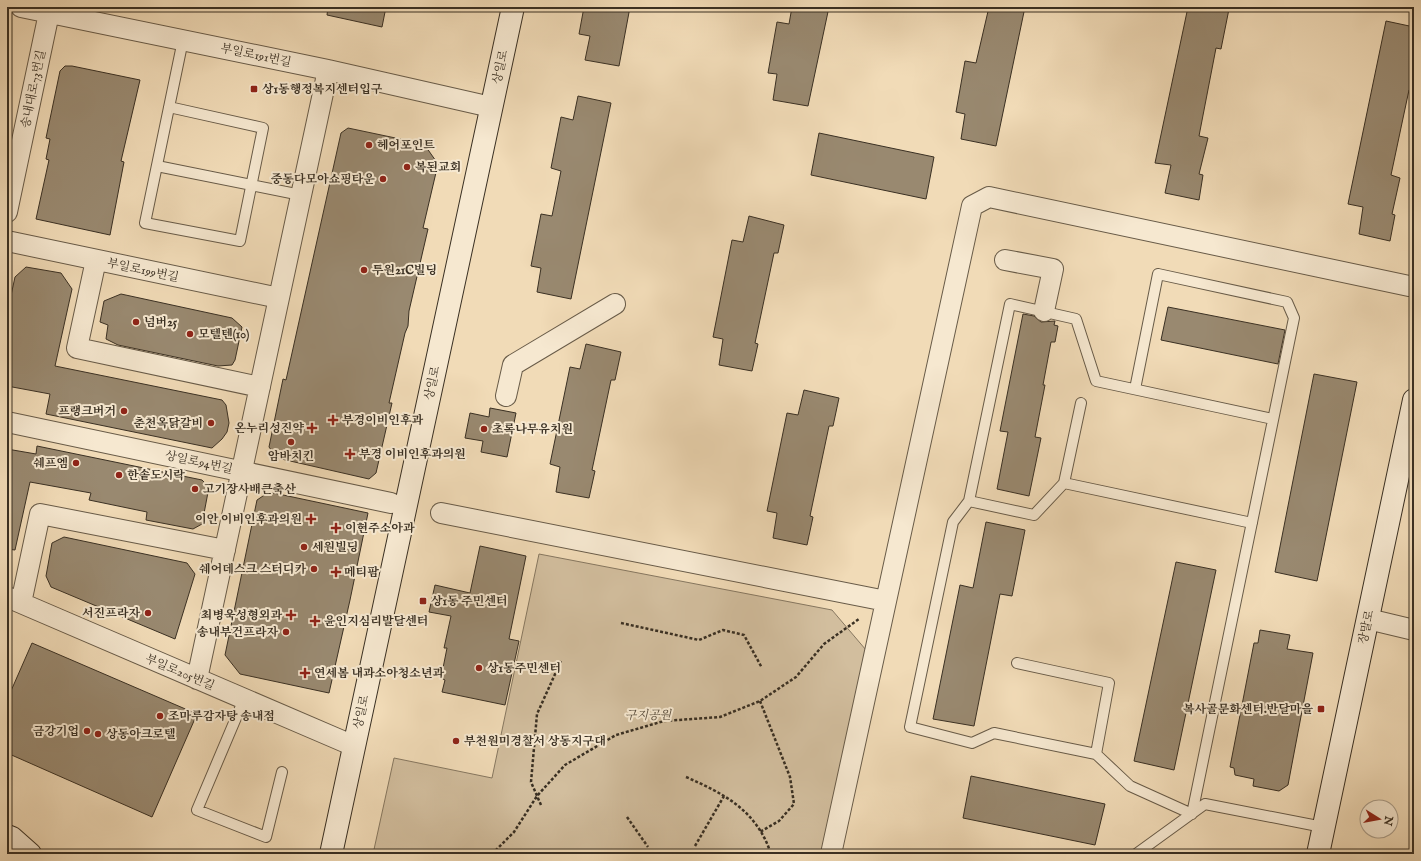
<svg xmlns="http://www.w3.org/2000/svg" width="1421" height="861" viewBox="0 0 1421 861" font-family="'IM FELL English','Noto Serif KR',serif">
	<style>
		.green { fill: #d2be9e; stroke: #867760 }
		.building { fill: #998970; stroke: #3a3023 }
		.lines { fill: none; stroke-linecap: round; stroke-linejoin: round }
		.lane-casing { stroke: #685b48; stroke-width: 12 }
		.street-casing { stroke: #685b48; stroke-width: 22 }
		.secondary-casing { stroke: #3a3023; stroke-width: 24 }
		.path { stroke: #3a3023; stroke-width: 2.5; stroke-dasharray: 3 2; stroke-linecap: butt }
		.lane { stroke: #f6e8d0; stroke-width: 10 }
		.street { stroke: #f6e8d0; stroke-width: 20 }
		.secondary { stroke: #f6e8d0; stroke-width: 22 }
		.poi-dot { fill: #8f2418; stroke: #f6e8d0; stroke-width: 1.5 }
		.labels { text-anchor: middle; stroke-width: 4; stroke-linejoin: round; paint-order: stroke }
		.street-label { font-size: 12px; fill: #3a3023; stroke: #f6e8d0 }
		.poi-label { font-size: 12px; font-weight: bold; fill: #3a3023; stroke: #f6e8d0; text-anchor: start }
		.park-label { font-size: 12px; font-style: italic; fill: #584c3c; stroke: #f6e8d0 }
	</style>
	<rect width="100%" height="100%" fill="#f1dbb7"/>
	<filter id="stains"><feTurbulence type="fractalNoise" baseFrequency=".005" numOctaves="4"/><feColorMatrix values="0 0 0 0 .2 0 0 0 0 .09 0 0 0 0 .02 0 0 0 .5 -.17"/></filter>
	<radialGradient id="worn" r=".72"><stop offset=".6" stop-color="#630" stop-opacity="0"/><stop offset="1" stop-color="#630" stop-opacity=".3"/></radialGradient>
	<path class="green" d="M539,554L832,610L866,650L821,854H373L394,758L492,778Z"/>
	<path class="building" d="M328,7H386L382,27L327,15Z
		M584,7H630L619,66L585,60L590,36L579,34Z
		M792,7H829L808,106L773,100L777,74L768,73L777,22L789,24Z
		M989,7H1025L996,146L961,139L965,114L956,112L965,61L976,63Z
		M1188,7H1219L1229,9L1221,49L1216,48L1199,136L1208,138L1199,174L1203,175L1199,200L1165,193L1171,165L1155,163Z
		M1386,21L1414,27V91L1409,90L1391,175L1400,178L1392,214L1395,215L1390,241L1359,234L1363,207L1348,204Z
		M65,66H72L140,80L121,161L124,162L110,235L36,219L49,160L46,159L50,139L46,138L60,71Z
		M578,96L611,103L571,299L537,292L541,268L531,266L541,214L552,216L561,171L551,168L561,117L573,120Z
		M348,128L424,144L438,164L423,228L428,229L409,311L408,326L405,333L389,403H392L376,473L369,479L277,458L269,447L283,379L286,380L341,133Z
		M819,133L934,157L926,199L811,175Z
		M749,216L784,225L778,253H774L755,343L758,344L752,371L719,365L723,339L713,337L732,240L743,242Z
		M26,267L61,273L72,289L55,366L222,400L226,405L229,423L227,432L222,439L212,448L46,414L50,394L7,386V314L15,277Z
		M121,294L232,318L242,327L235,360L232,365L218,366L118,345L106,339L108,325L100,322L104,301Z
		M1168,307L1285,330L1278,364L1161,340Z
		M1023,314L1034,316L1041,322L1055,321L1054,325L1058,326L1055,342H1051L1043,385H1045L1035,437L1041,438L1029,496L997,489L1008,432L1000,431Z
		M586,344L621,352L615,380H611L592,470L595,471L589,498L556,492L560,467L550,464L570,367L580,369Z
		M1314,374L1357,382L1317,581L1275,572Z
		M804,390L839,398L833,426H829L810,516L813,517L807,545L773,538L777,513L767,511L787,413L798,415Z
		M490,408L516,413L507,457L481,452L483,441L465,438L470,413L489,417Z
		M37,446L202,480L209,487L202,524L193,529L146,520L147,512L89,500L91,493L30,482L15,550L7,549V449L36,454Z
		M269,492L368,513L350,600L329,693L240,674L225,655L257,500Z
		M986,522L1025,530L1012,596L1000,594L974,726L933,719L960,585L973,588Z
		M64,537L187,563L195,574L175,639L51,587L46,576L52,543Z
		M480,546L526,556L509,639L519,641L505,705L442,692L445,680L441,678L447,648H444L451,616L429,612L435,585L470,593Z
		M1176,562L1216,570L1174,770L1134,761Z
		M1260,630L1290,635L1287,649L1313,653L1288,785L1279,791L1253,786L1254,779L1235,775L1234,768L1230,767L1254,643H1258Z
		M32,643L197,714L152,817L7,753V700Z
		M971,776L1105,804L1095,845L963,818Z"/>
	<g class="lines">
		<defs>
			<path id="lane" d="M169,107L263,128L240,241L145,223L183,40
				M157,166L301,195
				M1135,389L1158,274L1287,302L1294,318L1192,814L1130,786L1096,754L994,733L972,743L910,727L953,522L969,501L1010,304L1076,319L1096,381L1273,419
				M1064,483L1081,403
				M969,501L1034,515L1064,483L1252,523
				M1017,663L1109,683L1096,754
				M244,699L197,810L266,837L282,772
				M1136,854L1205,804L1323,827"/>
			<path id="street" d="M21,7L328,70L491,107
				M7,212L49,13
				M7,241L279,298
				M96,260L77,348L260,387
				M1005,260L1053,269L1044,311
				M506,396L513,365L615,304
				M7,422L391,503
				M441,513L886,601
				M7,597L354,746
				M21,603L40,514L225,550
				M1368,619L1414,630
				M197,679L328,70
				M831,854L972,206L989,197L1409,286"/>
			<path id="secondary" d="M7,836L12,838L30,854
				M331,854L513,7
				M1318,854L1414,400"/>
		</defs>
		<use href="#lane" class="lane-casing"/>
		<use href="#street" class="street-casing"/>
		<use href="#secondary" class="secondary-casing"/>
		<path class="path" d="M621,623L699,640L723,630L744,635L762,668
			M760,701L790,777L794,804L779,821L760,832
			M686,777C725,794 757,811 771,854
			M541,805L531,782L537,714L561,661
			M627,817L648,847
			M695,846L724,796
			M492,854L514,832L537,796L565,765L616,735L664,721L720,717L760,701L796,677L824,644L859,619"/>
		<use href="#lane" class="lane"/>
		<use href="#street" class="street"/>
		<use href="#secondary" class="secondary"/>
	</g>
	<g class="poi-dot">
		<rect x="250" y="85" width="8" height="8" rx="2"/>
		<circle cx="369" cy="145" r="4"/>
		<circle cx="407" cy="167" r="4"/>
		<circle cx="383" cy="179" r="4"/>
		<circle cx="364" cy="270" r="4"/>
		<circle cx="136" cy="322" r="4"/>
		<circle cx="190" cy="334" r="4"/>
		<circle cx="124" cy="411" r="4"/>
		<path d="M331 414h4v4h4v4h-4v4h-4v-4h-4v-4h4z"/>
		<circle cx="211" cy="423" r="4"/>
		<path d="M310 422h4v4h4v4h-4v4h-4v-4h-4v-4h4z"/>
		<circle cx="484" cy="429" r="4"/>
		<circle cx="291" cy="442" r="4"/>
		<path d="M348 448h4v4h4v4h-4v4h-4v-4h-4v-4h4z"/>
		<circle cx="76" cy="463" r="4"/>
		<circle cx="119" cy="475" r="4"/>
		<circle cx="195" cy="489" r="4"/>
		<path d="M309 513h4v4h4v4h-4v4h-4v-4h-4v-4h4z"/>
		<path d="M334 522h4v4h4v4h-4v4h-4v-4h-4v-4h4z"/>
		<circle cx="304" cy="547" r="4"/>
		<circle cx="314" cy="569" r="4"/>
		<path d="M334 566h4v4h4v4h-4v4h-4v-4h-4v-4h4z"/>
		<rect x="419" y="597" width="8" height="8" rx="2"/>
		<circle cx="148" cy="613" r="4"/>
		<path d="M289 609h4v4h4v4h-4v4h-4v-4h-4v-4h4z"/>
		<path d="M313 615h4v4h4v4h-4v4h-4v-4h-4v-4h4z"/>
		<circle cx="286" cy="632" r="4"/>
		<circle cx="479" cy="668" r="4"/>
		<path d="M303 667h4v4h4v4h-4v4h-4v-4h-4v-4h4z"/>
		<rect x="1317" y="705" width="8" height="8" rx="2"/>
		<circle cx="160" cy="716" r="4"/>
		<circle cx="87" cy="731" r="4"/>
		<circle cx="98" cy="734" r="4"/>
		<circle cx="456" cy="741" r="4"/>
	</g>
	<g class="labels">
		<g class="street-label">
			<text transform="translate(256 55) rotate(12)" y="4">부일로191번길</text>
			<text transform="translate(500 67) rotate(-78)" y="4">상일로</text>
			<text transform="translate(33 89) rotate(-78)" y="4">송내대로73번길</text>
			<text transform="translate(143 270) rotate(12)" y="4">부일로199번길</text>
			<text transform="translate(432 383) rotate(-78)" y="4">상일로</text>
			<text transform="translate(199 462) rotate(12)" y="4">상일로94번길</text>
			<text transform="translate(1366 627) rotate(-78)" y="4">장말로</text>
			<text transform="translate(180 672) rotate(23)" y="4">부일로205번길</text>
			<text transform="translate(361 712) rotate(-78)" y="4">상일로</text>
		</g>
		<g class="poi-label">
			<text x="262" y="93">상1동행정복지센터입구</text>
			<text x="377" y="149">헤어포인트</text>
			<text x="415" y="171">복된교회</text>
			<text x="375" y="183" text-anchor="end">중동다모아쇼핑타운</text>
			<text x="372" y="274">투원21C빌딩</text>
			<text x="144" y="326">넘버25</text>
			<text x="198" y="338">모텔텐(10)</text>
			<text x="116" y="415" text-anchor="end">프랭크버거</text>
			<text x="342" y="424">부경이비인후과</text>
			<text x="203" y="427" text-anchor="end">춘천옥닭갈비</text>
			<text x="304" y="432" text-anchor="end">온누리성진약</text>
			<text x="492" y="433">초록나무유치원</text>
			<text x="359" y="458">부경 이비인후과의원</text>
			<text x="291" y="460" text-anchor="middle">암바치킨</text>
			<text x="68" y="467" text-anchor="end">쉐프엠</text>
			<text x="127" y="479">한솥도시락</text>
			<text x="203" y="493">고기장사배큰축산</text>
			<text x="302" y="523" text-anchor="end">이안 이비인후과의원</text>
			<text x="345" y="532">이현주소아과</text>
			<text x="312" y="551">세원빌딩</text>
			<text x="306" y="573" text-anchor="end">쉐어데스크 스터디카</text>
			<text x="344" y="576">메티팜</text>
			<text x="431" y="605">상1동 주민센터</text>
			<text x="140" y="617" text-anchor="end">서진프라자</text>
			<text x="282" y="619" text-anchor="end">최병욱성형외과</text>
			<text x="324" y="625">윤인지심리발달센터</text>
			<text x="278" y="636" text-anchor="end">송내부건프라자</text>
			<text x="487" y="672">상1동주민센터</text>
			<text x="314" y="677">연세봄 내과소아청소년과</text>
			<text x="1313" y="713" text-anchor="end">복사골문화센터.반달마을</text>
			<text x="168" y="720">조마루감자탕 송내점</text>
			<text x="79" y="735" text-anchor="end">금강기업</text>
			<text x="106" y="738">상동아크로텔</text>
			<text x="464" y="745">부천원미경찰서 상동지구대</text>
		</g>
		<g class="park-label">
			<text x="648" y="719">구지공원</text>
		</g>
	</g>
	<rect width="1421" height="861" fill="none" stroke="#f1dbb7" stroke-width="24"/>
	<rect x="8" y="8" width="1405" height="845" fill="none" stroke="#3a3023" stroke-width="2"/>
	<rect x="12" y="12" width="1397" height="837" fill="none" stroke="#3a3023"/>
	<g transform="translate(1379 819) rotate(101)"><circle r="19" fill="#f6e8d0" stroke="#ab9e8b"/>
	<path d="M0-3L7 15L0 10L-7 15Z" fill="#8f2418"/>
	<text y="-6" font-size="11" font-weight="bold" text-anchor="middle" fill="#3a3023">N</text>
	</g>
	<rect width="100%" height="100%" filter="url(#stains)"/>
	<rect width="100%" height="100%" fill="url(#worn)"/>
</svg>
